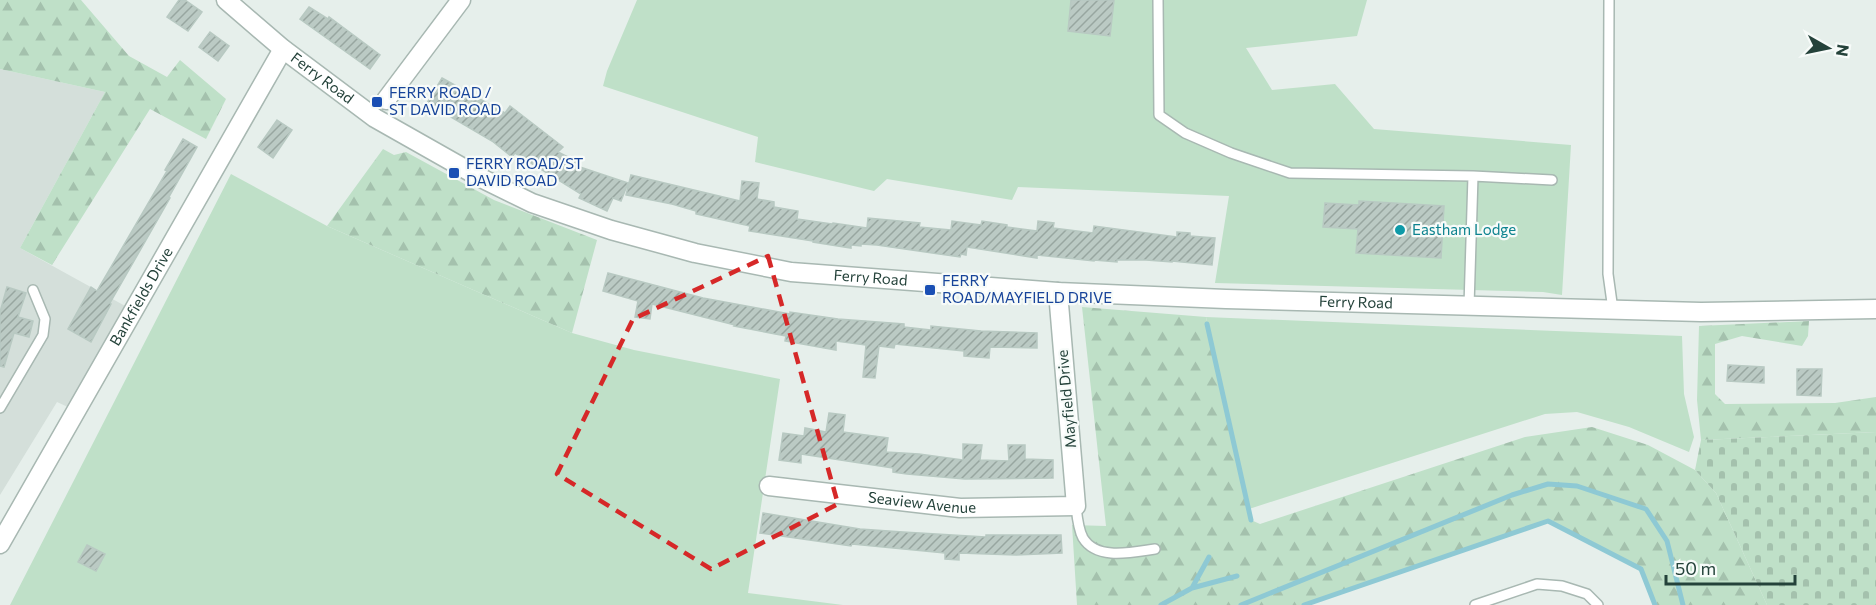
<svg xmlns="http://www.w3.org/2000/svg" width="1876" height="605" viewBox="0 0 1876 605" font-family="Commissioner,sans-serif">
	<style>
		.built { fill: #d4dfda }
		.grass { fill: #bfe0c8 }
		.forest { fill: url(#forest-firs) }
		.cemetery { fill: url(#cemetery-stones) }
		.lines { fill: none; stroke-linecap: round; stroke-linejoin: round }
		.stream { stroke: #8ec9d4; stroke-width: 5 }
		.building { fill: url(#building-hatch); stroke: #b8c9c2; stroke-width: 1.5 }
		.service-casing { stroke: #a8b8b2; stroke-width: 12 }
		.minor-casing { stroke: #a8b8b2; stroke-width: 21 }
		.tertiary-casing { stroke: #a8b8b2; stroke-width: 21 }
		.service { stroke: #fff; stroke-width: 9 }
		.minor { stroke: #fff; stroke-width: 18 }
		.tertiary { stroke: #fff; stroke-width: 18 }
		.marked { fill: none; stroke: #d62828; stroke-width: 4.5; stroke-dasharray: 12 8; stroke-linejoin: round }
		.transit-dot { fill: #1a4fb4; stroke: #f7fbf9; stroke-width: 2 }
		.culture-dot { fill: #0f9aa8; stroke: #f7fbf9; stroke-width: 2 }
		.labels { text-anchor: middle; stroke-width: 4.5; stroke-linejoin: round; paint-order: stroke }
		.street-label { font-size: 15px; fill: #24423a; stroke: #f7fbf9 }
		.transit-label { font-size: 15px; fill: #164399; stroke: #f7fbf9; text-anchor: start }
		.culture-label { font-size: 15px; fill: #0d838f; stroke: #f7fbf9; text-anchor: start }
	</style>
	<defs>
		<pattern id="forest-firs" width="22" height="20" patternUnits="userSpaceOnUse" patternTransform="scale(1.5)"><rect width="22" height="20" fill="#bfe0c8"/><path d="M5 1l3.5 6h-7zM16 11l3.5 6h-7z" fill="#a4c1ad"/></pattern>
		<pattern id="cemetery-stones" width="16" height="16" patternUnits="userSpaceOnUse" patternTransform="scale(1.5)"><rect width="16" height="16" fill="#bfe0c8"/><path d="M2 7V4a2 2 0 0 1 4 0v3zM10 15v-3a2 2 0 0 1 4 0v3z" fill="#a4c1ad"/></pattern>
		<pattern id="building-hatch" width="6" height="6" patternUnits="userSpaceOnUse" patternTransform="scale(1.5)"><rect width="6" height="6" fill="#bbcac4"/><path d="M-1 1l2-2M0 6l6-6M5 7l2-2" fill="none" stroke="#98a6a0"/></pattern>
	</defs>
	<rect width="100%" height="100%" fill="#e6efeb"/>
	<path class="built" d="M0,69L105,92L20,248L127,307L70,408L57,402L0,495Z"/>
	<path class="grass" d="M637,0H1367L1357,36L1246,48L1272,90L1335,84L1374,129L1571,145L1562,295L1543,292L1215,283L1229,196L1018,187L1012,200L887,179L874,191L755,162L758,137L603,86L607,71Z
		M231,174L327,226L572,333L634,350L780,379L748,593L843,605H10Z
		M1206,317L1682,336L1684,394L1694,437L1689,452L1629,427L1577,412L1545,414L1249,509Z"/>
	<path class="forest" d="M0,0H81L129,56L167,77L180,60L226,99L206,139L150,109L52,265L20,248L105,92L0,69Z
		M383,149L394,155L406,152L494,200L597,240L572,333L327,226Z
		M1082,307L1206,317L1251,520L1260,524L1525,437L1592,427L1648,445L1695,470L1716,493L1767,605H1654L1641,569L1548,521L1304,605H1077L1072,525L1106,526Z
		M1809,321L1808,336L1802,346L1742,336L1715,344V394L1725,404L1835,403L1876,397V432L1701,440L1697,400L1699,326Z"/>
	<path class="cemetery" d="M1876,432V605H1767L1716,493L1695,470L1701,440Z"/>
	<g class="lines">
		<path class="stream" d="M1207,324L1251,520
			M1192,588L1209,557
			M1161,605L1192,588L1237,576
			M1241,605L1512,495L1548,484L1577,486L1646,509L1667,541L1683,605
			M1304,605L1548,521L1641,569L1655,605"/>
	</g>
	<path class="building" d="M179,0H185L202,12L188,31L167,17Z
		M1071,0H1114L1110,36L1068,31Z
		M309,7L328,19L329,17L380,55L370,69L300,19Z
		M210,32L229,46L218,61L199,47Z
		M442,78L505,113L510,106L563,147L558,152L576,161L574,165L628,183L621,201L613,198L607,211L579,198L581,194L515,153L512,157L492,141L427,103Z
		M277,120L292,130L273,158L258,147Z
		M183,139L197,147L169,197L170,198L110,303L111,304L91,342L68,329L91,287L97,291L167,171L165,170Z
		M631,175L740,201L742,181L759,183L757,199L774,202V207L798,211L797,219L832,224L833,223L867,228L868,218L920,223L919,227L951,230L952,221L981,225L982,221L1007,225V227L1037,231L1038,221L1054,223L1053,228L1093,233L1094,226L1177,237V232L1190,233V236L1215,238L1212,265L1172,261V262L1146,260H1117V262L1094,260V261L1037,255V258L967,247L966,255L961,254L960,257L877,245L861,244V246L851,245V248L813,242V241L749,231L750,226L696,214V211L672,204L626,195Z
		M1359,201L1444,206L1441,258L1356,253L1358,229L1323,227L1325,203L1359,205Z
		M608,273L703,298L790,314V312L838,319L904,324V327L931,330V326L981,331L1037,333V348L990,347L989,358L964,356V351L895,344L894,348L879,346L875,378L863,377L866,345L836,341V350L785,341L786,336L734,326L735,325L652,304L650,319L635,317L638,301L603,291Z
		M7,287L26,293L18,317L33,321L29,337L14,333L4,367L0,366V312Z
		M1728,365L1764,367V383L1727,381Z
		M1797,369H1822L1821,396L1797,395Z
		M829,413L845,415L843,432L888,438L886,452L919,454L963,460V444L982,445L980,460L1009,461L1008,445H1025V459L1053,460V478L965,479L907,474L893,472V468L801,454V463L779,460L783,433L804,436L805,428L826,432Z
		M763,513L860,529L903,532L986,537V535H1061L1062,553L1016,555L959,553V560L945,559V553L852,544L851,546L760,533Z
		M87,545L105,554L96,571L78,562Z"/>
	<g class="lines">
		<defs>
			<path id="service" d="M1158,0L1159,115L1185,133L1231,153L1290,173L1473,176L1469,306
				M1609,0L1608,274L1613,310
				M1473,176L1552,180
				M0,408L43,335L45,319L33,290
				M1076,506C1077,516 1078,529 1083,538C1097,561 1133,552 1155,549
				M1475,605L1537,584L1562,586L1587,594L1598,605"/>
			<g id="minor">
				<path d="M386,100L461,0"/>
				<path id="s1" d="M769,486L960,508L1076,506L1058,292"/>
				<path id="s2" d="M0,544L283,49"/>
			</g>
			<g id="tertiary">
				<path id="s3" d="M226,0L283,49L375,118L481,178L532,203L611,230L695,253L791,272L1058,292L1226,299L1701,312L1876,309"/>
			</g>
		</defs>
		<use href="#service" class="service-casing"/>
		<use href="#minor" class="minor-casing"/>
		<use href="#tertiary" class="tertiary-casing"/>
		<use href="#service" class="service"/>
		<use href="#minor" class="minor"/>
		<use href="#tertiary" class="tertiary"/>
	</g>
	<path class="marked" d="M768,256L838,504L711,569L557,474L633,319Z"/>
	<g class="transit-dot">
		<rect x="371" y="96" width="12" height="12" rx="3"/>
		<rect x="448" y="167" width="12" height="12" rx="3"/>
		<rect x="924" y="284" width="12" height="12" rx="3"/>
	</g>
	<circle class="culture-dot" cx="1400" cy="230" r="6"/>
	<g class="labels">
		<g class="street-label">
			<text dy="5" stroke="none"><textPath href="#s3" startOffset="124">Ferry Road</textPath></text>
			<text dy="5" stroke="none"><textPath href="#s3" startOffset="717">Ferry Road</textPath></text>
			<text dy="5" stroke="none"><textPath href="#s2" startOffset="285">Bankfields Drive</textPath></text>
			<text dy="5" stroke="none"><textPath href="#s3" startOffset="1203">Ferry Road</textPath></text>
			<text transform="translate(1067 399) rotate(-95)" y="5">Mayfield Drive</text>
			<text dy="5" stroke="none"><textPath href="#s1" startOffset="154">Seaview Avenue</textPath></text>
		</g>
		<g class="transit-label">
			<text x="389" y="98">FERRY ROAD /<tspan x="389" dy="17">ST DAVID ROAD</tspan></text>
			<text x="466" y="169">FERRY ROAD/ST<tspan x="466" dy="17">DAVID ROAD</tspan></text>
			<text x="942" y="286">FERRY<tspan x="942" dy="17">ROAD/MAYFIELD DRIVE</tspan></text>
		</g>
		<g class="culture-label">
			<text x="1412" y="235">Eastham Lodge</text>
		</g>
	</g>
	<g transform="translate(1828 48) rotate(99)" stroke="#f7fbf9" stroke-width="4.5" paint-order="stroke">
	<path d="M0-4.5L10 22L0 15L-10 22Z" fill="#24423a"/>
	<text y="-9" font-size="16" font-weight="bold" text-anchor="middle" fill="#24423a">N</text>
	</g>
	<path d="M1666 575v9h129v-9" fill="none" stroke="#24423a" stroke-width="3"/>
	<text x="1675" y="575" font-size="18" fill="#24423a" stroke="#f7fbf9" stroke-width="4.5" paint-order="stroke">50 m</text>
</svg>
